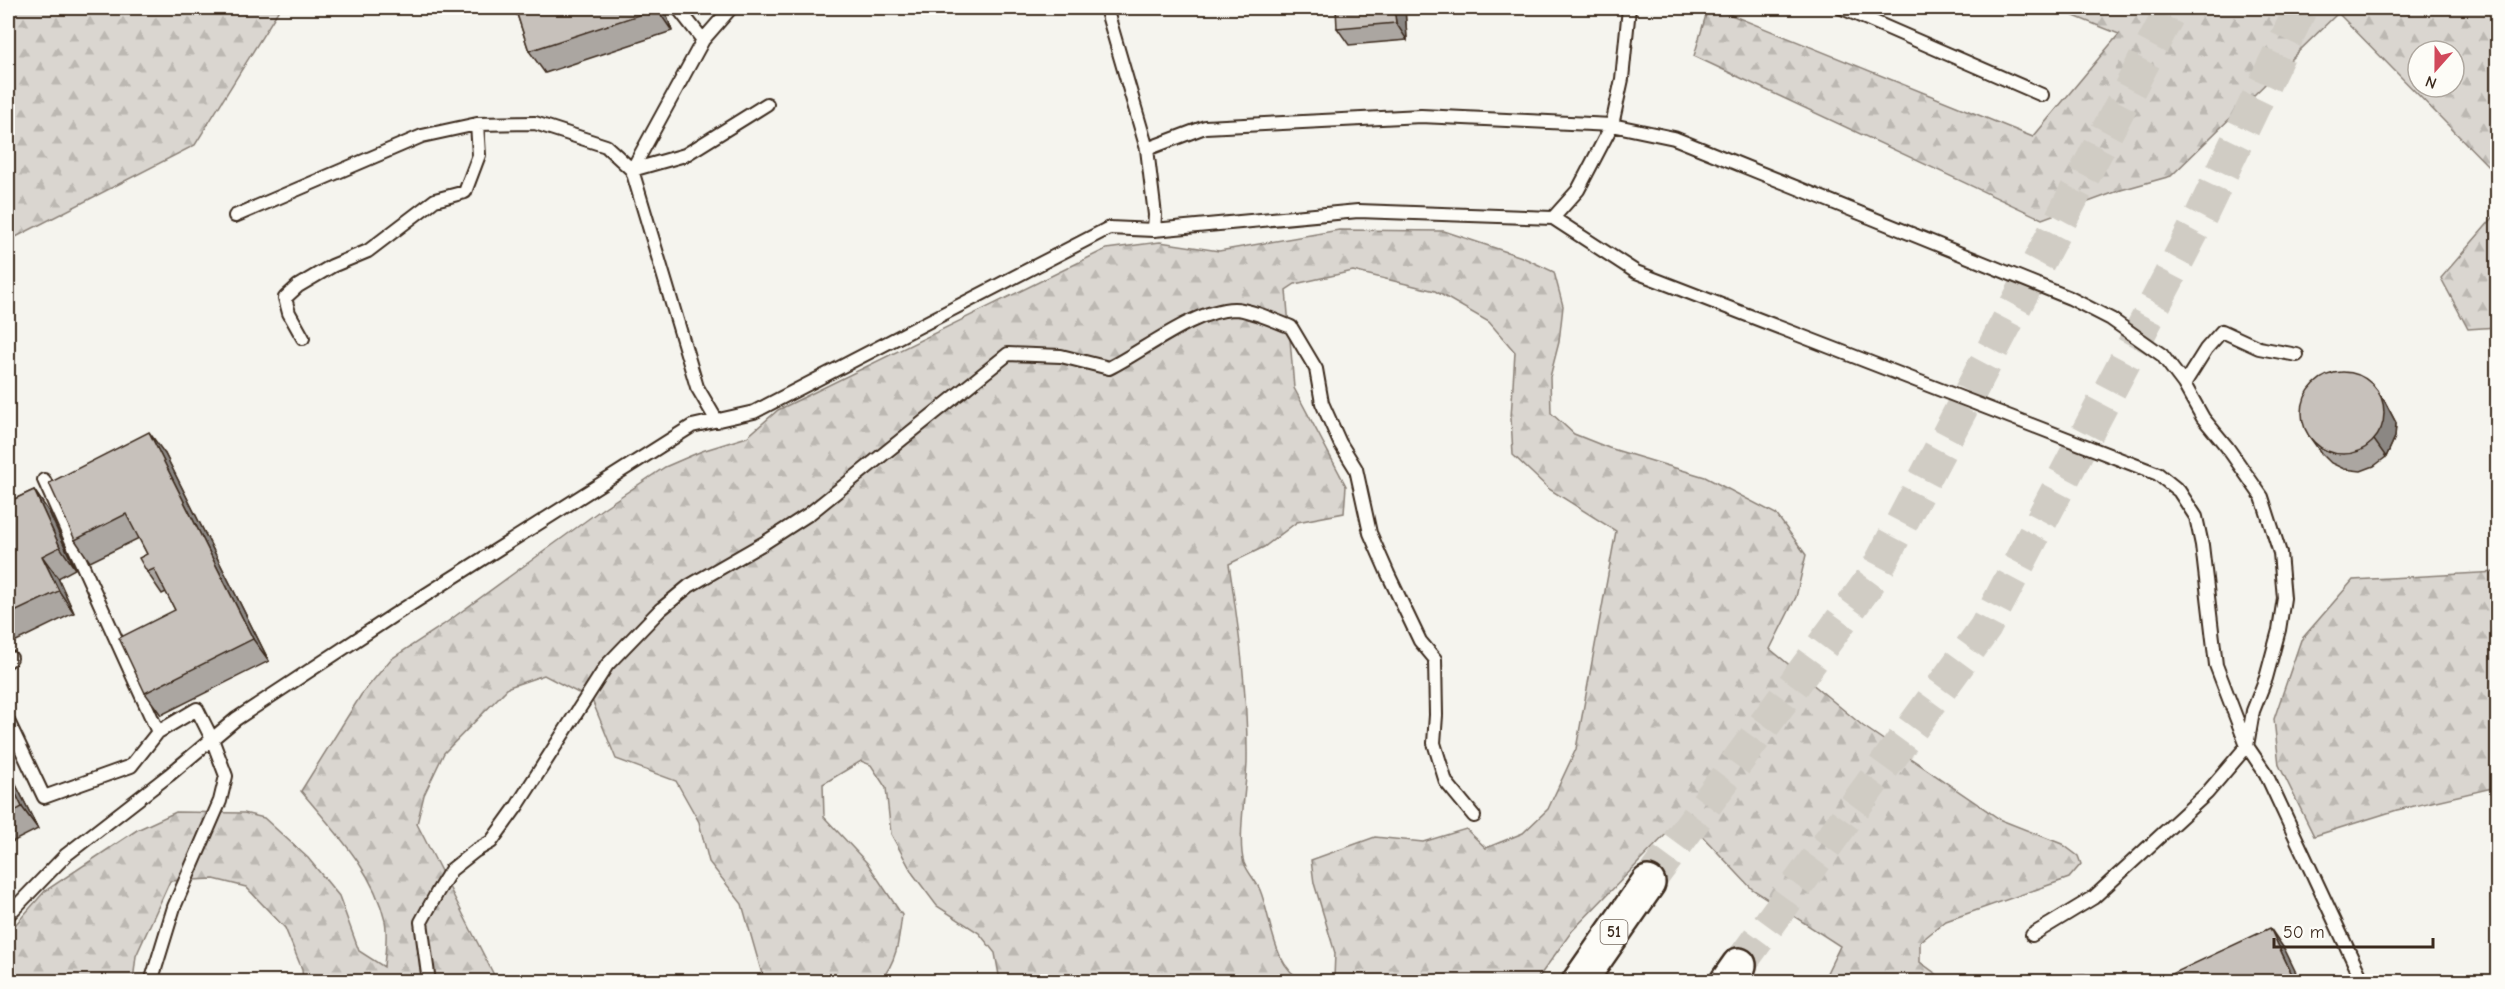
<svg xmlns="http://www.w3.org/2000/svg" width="2505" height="989" font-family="'Comic Neue',sans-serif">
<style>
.forest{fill:url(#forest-firs);stroke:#8a8077;stroke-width:1.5;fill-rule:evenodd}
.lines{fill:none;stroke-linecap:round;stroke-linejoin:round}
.highway-tunnel{stroke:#d0ccc4;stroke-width:33;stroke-dasharray:33 16;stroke-linecap:butt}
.lane-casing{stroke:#3b2a1e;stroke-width:16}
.highway-casing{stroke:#3b2a1e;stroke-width:38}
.lane{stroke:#fdfcf7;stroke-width:12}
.highway{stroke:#fdfcf7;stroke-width:33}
.wall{fill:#aba6a1;stroke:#3b2a1e;stroke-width:1.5}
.shaded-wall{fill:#8b8783;stroke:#3b2a1e;stroke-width:1.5}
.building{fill:#c7c1bb;stroke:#3b2a1e;stroke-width:1.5}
.labels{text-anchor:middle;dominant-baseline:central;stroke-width:4.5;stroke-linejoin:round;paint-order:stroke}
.shield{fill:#fdfcf7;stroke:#75695f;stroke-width:1.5}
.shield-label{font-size:15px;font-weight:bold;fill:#3b2a1e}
</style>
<defs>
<pattern id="forest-firs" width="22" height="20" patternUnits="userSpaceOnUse" patternTransform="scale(1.5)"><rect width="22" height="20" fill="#dad6d0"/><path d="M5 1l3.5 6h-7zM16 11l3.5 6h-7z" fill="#bcb8b2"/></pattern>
</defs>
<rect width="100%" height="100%" fill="#f5f4ee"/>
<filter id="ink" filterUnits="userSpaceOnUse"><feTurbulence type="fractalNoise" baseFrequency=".0167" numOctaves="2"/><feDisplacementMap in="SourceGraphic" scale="12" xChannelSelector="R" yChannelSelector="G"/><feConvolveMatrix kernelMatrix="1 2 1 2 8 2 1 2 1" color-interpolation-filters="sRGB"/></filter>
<g filter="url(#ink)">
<!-- forest -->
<path class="forest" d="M8,8H280L195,145L8,241Z
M1708,8H1714L2033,137L2119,34L2054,8H2497V175L2338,13L2171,176L2121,190L2042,219L1694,56ZM2418,51H2454V87H2418Z
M2497,213V327L2468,329L2441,278Z
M1339,230L1444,231L1522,257L1554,272L1563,306L1559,342L1550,377L1551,413L1574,434L1609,448L1705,477L1776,514L1806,555L1796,597L1770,649L1863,726L2001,820L2062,844L2078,856L2081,864L2069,878L1946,921L1920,942V962L1946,981H1823L1840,946L1752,889L1687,820L1670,830L1572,931L1536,981H1329L1334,978L1335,953L1314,883L1311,860L1375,837L1423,842L1466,829L1486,848L1523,833L1548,809L1576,749L1616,531L1549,489L1513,455L1511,418L1515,352L1489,322L1435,291L1353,271L1295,284L1286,290L1294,388L1346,486L1344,513L1297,522L1264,547L1229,564C1239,630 1248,696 1247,763C1246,788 1237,842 1244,863C1248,873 1256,881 1260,890C1272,919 1272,967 1304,981H1000L995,953L979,933L937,906L913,874L891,834L886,788L871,765L861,761L823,784L824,817L868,864L902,915C899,940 897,962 880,981H764L742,904L709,862L699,822L676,781L616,759L592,700L544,675L509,687L444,753L424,795L417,824L497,981H303L302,969L285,928L246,887L214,879L170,881L136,956L133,981L8,982V933L45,891L137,830L176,812L244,813L264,818L308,858L339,896L359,951L384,967C385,952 388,935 385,921C373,869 333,830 301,791L361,695L391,659L443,625L602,509L665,467L702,451L747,437L778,410L1106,249L1160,242L1219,251Z
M2497,572V787L2397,810L2314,836L2279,765L2274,719L2301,640L2353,580Z
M2084,974L2091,981H2044Z"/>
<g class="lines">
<!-- highway-tunnel -->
<path class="highway-tunnel" d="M1648,883L1873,577L2172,8
M1739,965L1985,628L2202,214L2301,8"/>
<!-- lane casing -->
<g class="lane-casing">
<path id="lane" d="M678,8L703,40
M1106,8L1147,149
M1842,8L2042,95
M235,216L422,136L477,124L535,123L606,146L632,170L685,155L767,104
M1553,218L1636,272L2158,474L2179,491L2196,517L2202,545L2216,665L2247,746L2207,793L2093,898L2032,935
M1154,230L1155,215L1147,149L1205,127L1421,116L1612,125L1622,79L1629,8
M303,338L289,313L285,298L298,286L332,266L368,251L435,200L465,192L479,155L477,124
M2184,384L2206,349L2222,331L2259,348L2297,355
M717,421L697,387L632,170L703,40L731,8
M44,480L158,732L197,709L212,739L226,776L220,801L174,907L151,982
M8,661L11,658
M8,721L44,797L131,766L158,732
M8,915L66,855L169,775L236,719L394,615L692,426L754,412L1109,228L1154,230L1358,211L1553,218L1578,190L1612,125L1674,138L2070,298L2111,319L2162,355L2184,384L2203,418L2227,447L2262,497L2280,553L2284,598L2279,630L2266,678L2253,711L2247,746L2266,774L2363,982
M429,982L421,922L438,891L451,870L475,851L491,842L517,806L607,665L660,610L689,586L764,543L809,514L1008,354L1061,356L1109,368C1145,350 1194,310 1234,309C1249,309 1276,321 1291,327L1316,369L1322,403L1340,443L1356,469L1370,533L1388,574L1420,641L1435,659L1436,715L1434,743L1446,782L1474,816"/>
</g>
<!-- highway casing -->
<g class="highway-casing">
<path id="highway" d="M1579,982L1648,883
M1727,982L1739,965"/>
</g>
<!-- lane -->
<use href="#lane" class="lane"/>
<!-- highway -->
<use href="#highway" class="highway"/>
</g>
<!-- wall -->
<path class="wall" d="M515,8H664L672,31L545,73L529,51Z
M1405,8L1407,40L1349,45L1337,28Z
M2385,402L2396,423L2395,437L2386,457L2374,466L2361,471L2344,469L2331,463L2321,453L2309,436Z
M165,454L269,661L161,715L145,693L175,610L166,592L162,594L147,572V554L139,538L90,562L75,540Z
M34,490L49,512L75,569L58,578L74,613L8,645V502Z
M8,769L38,829L8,844Z"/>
<!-- shaded-wall -->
<path class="shaded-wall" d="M656,8H664L672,31L657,9Z
M1394,8H1405L1407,40L1396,23Z
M2373,385L2385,402L2396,423L2395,437L2386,457L2374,440Z
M149,432L165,454L269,661L253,639Z
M34,490L49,512L75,569L60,547Z
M42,556L58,578L74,613L59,591Z
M8,769L38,829L22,807L8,778Z
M2270,928L2285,950L2300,981H2295Z"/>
<!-- building -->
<path class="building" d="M515,8H656L657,9L529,51Z
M1336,8H1394L1396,23L1337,28Z
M2302 413a41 41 0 1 1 82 0a41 41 0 1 1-82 0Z
M149,432L253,639L145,693L119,638L175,610L154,569L147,572L139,558L147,554L126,514L75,540L49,483Z
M34,490L60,547L42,556L59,591L8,615V502Z
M8,778L22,807L8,815Z
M2270,928L2295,981H2176L2172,974Z"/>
</g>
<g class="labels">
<!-- shield labels -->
<rect class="shield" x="1600.5" y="920" width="27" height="24" rx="4.5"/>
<g class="shield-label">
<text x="1614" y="932">51</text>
</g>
</g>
<!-- margin -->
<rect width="2505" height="989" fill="none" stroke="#fdfcf7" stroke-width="30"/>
<rect x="15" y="15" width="2475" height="959" fill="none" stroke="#3b2a1e" stroke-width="2" filter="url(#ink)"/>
<!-- north arrow -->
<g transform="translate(2436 69) rotate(201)"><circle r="28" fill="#fdfcf7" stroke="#afa8a0" stroke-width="1.5"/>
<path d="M0-4.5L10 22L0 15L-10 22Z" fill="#d1495b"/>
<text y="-9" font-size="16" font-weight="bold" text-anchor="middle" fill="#3b2a1e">N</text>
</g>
<!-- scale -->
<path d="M2274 938v9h159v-9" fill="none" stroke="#3b2a1e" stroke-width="3"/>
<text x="2283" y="938" font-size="18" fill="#3b2a1e" stroke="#fdfcf7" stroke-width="4.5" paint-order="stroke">50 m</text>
</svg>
